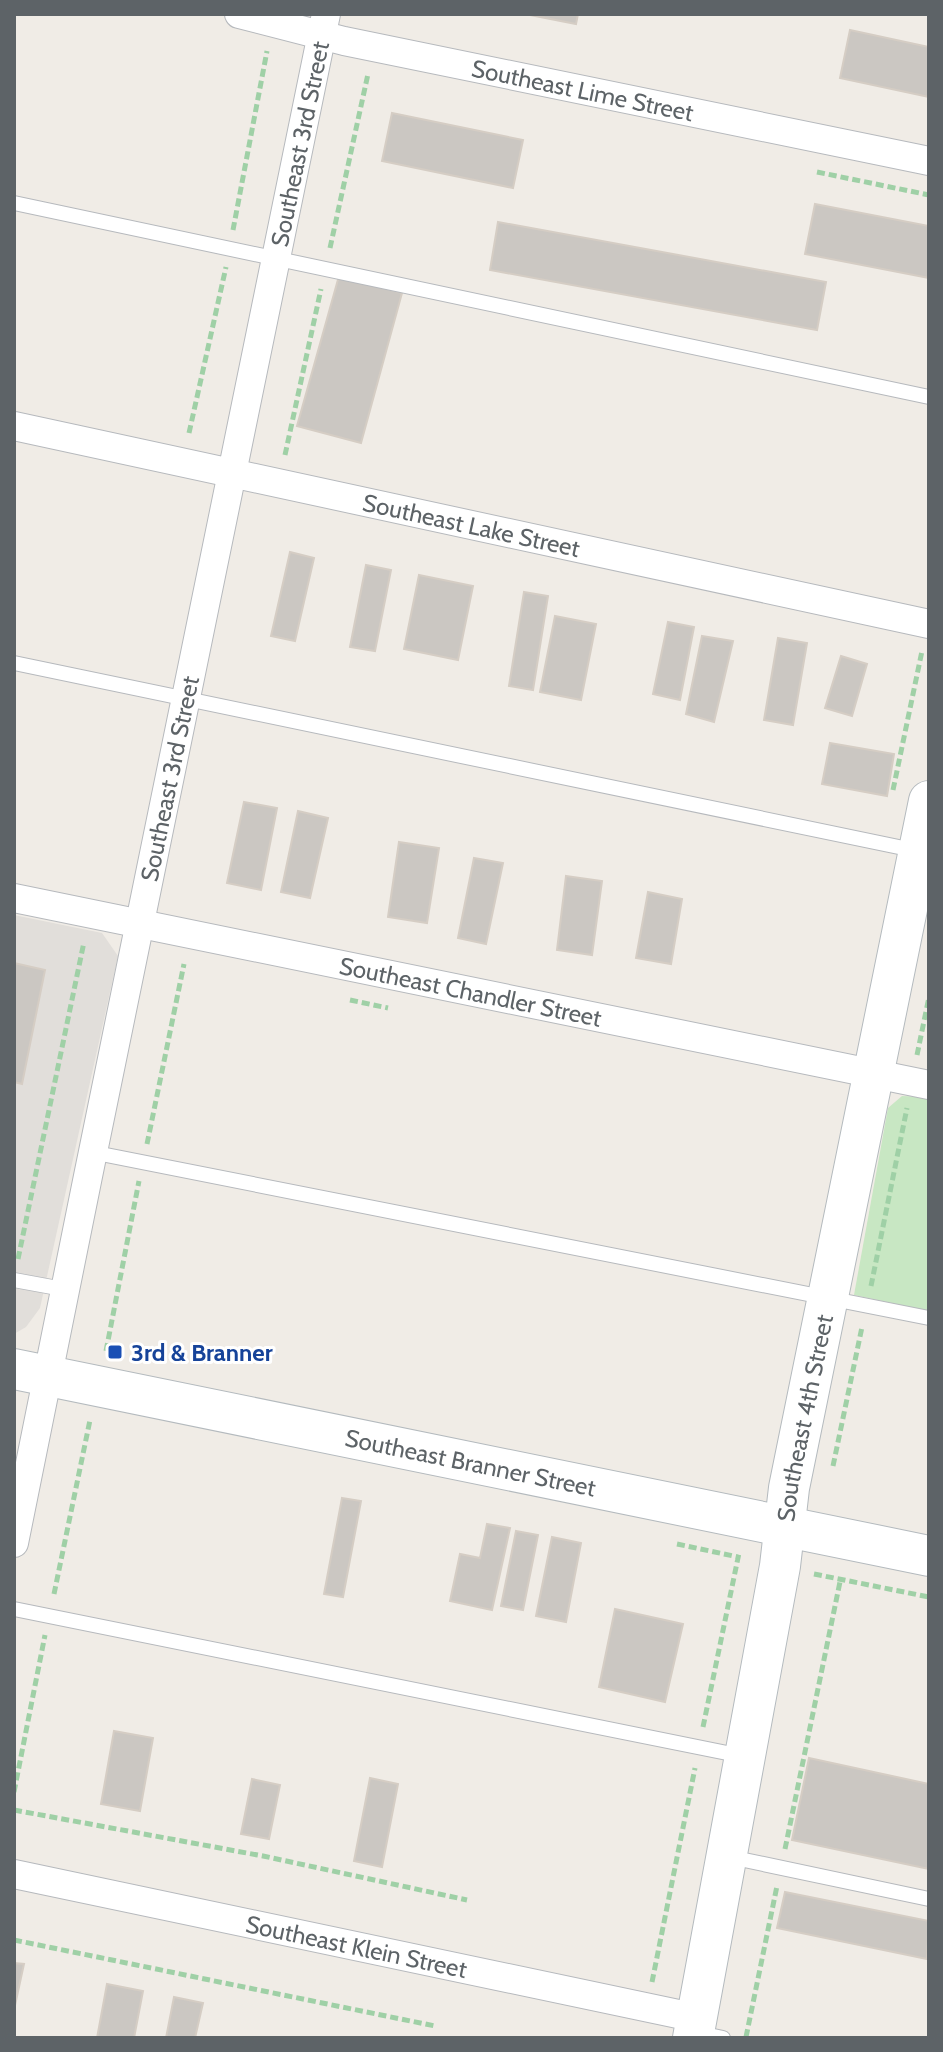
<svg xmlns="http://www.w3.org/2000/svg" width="943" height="2052" font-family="Cabin,sans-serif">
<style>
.industrial{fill:#e1deda}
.green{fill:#c8e7c3}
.building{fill:#cbc7c2;stroke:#d5cdc4;stroke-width:2}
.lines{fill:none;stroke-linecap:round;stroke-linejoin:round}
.lane-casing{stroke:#b6b9bd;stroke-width:16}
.street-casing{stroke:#b6b9bd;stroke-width:30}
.secondary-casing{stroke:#b4babe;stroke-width:42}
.path{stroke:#9fd0a6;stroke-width:5;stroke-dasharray:8 4;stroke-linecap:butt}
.lane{stroke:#fff;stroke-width:14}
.street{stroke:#fff;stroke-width:28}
.secondary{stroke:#fff;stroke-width:40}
.transit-dot{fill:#1a4fb4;stroke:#fff;stroke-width:3}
.labels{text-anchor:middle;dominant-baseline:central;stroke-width:6;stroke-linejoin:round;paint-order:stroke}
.street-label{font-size:24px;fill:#5d6367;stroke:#fff}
.transit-label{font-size:24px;font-weight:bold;fill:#164399;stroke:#fff;text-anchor:start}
</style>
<rect width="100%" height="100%" fill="#f0ece6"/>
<!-- industrial -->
<path class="industrial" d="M14,915L102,933L118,956L40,1308L26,1327L14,1334Z"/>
<!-- green -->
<path class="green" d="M902,1096L929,1097V1311L854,1295L888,1108Z"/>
<!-- building -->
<path class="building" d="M525,14H578L576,24Z
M850,30L929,47V97L840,78Z
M392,113L523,140L513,188L382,161Z
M815,204L929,226V278L805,254Z
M498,222L826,282L817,330L490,270Z
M339,276L402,293L361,443L297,426Z
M290,552L314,558L295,641L271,636Z
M366,565L391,570L375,651L350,647Z
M419,575L473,586L458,660L404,649Z
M524,592L548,596L533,690L509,686Z
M555,616L596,624L581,700L540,692Z
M668,622L694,627L680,700L653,694Z
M702,636L733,641L714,722L686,714Z
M778,638L807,643L793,725L764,720Z
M841,656L867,664L852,716L825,708Z
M830,743L894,754L887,796L822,784Z
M244,802L277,808L261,890L227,883Z
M298,811L328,818L310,898L281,892Z
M399,842L439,848L427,923L388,917Z
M474,858L503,863L486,944L458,938Z
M566,876L602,881L592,955L557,950Z
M648,892L682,899L671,964L636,958Z
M14,963L45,970L22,1084L14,1082Z
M342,1498L361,1501L343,1597L324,1594Z
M487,1524L510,1528L492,1610L450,1601L460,1554L480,1558Z
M516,1531L538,1535L523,1610L501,1606Z
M552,1537L581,1543L566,1622L536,1616Z
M615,1609L683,1624L665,1702L599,1687Z
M114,1731L153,1738L140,1811L101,1804Z
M809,1758L929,1784V1869L792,1840Z
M370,1778L398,1784L382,1867L354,1861Z
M252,1779L280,1785L269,1839L241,1834Z
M785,1892L929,1921L927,1959L777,1928Z
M14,1963L24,1964L14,2010Z
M107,1984L143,1991L134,2038H97Z
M174,1997L203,2003L195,2038H166Z"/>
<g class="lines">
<!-- lane casing -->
<g class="lane-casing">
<path id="lane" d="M14,203L929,397
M14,663L918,851
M91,1152L929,1318
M14,1280L63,1289
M14,1609L742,1756
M730,1857L929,1899
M695,2032L723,2038"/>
</g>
<!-- street casing -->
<g class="street-casing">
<g id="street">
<path id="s1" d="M239,14L344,41L929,161"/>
<path id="s2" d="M14,426L929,624"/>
<path id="s3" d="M14,898L929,1085"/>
<path id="s4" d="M14,1543C116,1033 222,524 326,14"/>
<path id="s5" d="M14,1874L697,2018"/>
</g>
</g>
<!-- secondary casing -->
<g class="secondary-casing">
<g id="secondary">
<path id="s6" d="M14,1369L929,1556"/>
<path id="s7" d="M693,2038L780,1566L789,1488L929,801"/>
</g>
</g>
<!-- path -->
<path class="path" d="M817,172L929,195
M233,230L267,51
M330,248L368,74
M189,433L226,267
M285,455L321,289
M893,790L922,651
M350,1000L388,1008
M917,1055L929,997
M147,1144L184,964
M18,1259L84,942
M871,1286L907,1108
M106,1351L139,1181
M833,1466L862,1327
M677,1544L738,1557
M814,1574L929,1597
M54,1594L90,1420
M703,1727L739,1553
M14,1792L45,1635
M14,1810L263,1856L467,1900
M785,1849L841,1577
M14,1940L435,2026
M652,1982L695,1768
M746,2037L777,1886"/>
<!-- lane -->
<use href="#lane" class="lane"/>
<!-- street -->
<use href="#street" class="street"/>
<!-- secondary -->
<use href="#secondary" class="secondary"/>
</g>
<!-- markers -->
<rect class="transit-dot" x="107" y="1344" width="16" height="16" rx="4"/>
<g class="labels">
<!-- street labels -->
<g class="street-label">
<text stroke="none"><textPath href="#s1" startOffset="352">Southeast Lime Street</textPath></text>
<text stroke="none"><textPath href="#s4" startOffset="1428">Southeast 3rd Street</textPath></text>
<text stroke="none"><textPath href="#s2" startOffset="468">Southeast Lake Street</textPath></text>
<text stroke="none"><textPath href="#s4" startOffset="780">Southeast 3rd Street</textPath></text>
<text stroke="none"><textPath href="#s3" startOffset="466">Southeast Chandler Street</textPath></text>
<text stroke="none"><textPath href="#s7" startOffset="630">Southeast 4th Street</textPath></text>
<text stroke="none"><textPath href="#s6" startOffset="466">Southeast Branner Street</textPath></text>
<text stroke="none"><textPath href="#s5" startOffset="350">Southeast Klein Street</textPath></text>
</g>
<!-- transit labels -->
<g class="transit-label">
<text x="131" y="1352">3rd &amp; Branner</text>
</g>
</g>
<!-- border -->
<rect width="943" height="2052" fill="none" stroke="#5d6367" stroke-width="32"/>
</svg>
